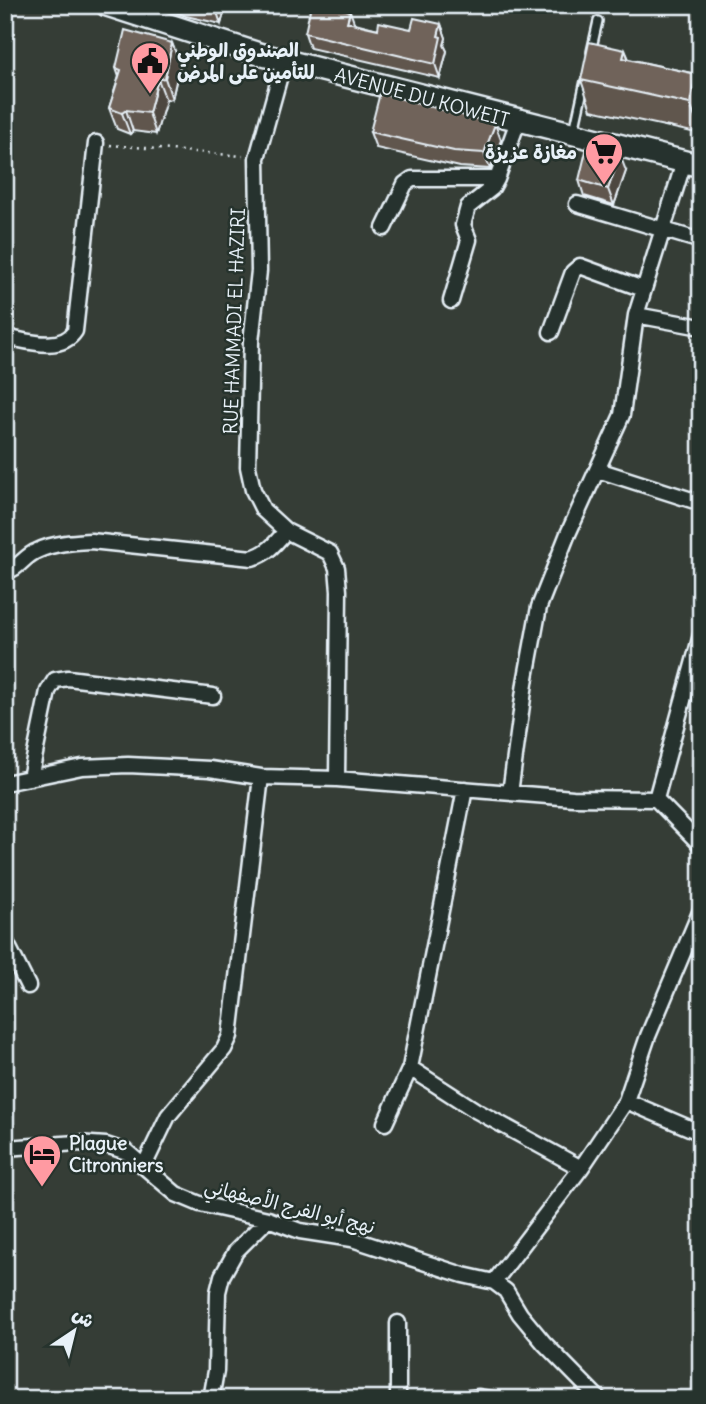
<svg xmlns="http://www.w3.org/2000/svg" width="706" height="1404" font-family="Delius,'Playpen Sans Arabic',sans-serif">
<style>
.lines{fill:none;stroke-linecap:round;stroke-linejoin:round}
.service-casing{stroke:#e8f1f8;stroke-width:12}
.minor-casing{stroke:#e8f1f8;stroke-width:19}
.primary-casing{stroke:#e8f1f8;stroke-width:26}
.path{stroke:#e8f1f8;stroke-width:2.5;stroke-dasharray:2 5;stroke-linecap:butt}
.service{stroke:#26332d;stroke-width:7}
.minor{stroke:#26332d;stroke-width:14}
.primary{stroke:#26332d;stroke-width:21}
.wall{fill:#60564d;stroke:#e8f1f8;stroke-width:2}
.shaded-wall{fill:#4e463f;stroke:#e8f1f8;stroke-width:2}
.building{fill:#70645a;stroke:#e8f1f8;stroke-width:2}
.labels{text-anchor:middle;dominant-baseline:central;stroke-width:5;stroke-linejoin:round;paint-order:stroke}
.poi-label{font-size:19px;font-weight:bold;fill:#e8f1f8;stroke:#26332d;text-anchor:start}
.street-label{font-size:19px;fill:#e8f1f8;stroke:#26332d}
</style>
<rect width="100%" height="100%" fill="#353d36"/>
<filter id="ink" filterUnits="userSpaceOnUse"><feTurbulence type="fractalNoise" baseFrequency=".0143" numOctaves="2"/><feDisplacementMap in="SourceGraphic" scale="14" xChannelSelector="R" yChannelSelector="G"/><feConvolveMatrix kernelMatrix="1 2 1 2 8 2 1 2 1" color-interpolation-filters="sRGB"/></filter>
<g filter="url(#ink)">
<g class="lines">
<!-- service casing -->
<g class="service-casing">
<path id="service" d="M591,52L598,21
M574,131L585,81"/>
</g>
<!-- minor casing -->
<g class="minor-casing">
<path id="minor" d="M284,61L257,158L259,271L251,342L248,467L253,490L263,510L286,531L330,553L337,568L339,591L337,779
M577,204L701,241
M384,228L405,184L412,179H497
M451,301L469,240L463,225L468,207L492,188L497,179L518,121
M636,315L701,327
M551,332L573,272L580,266L643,289
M5,337C27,341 61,353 75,331L96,143
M598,470L701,503
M5,572C19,569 24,556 37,551C54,543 73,542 91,541L252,558C268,553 275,544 286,531
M30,778L48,691L55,680L68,678L213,696
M5,783L82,767L128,765L210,769L261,777L337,779L573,798L656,799L701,845
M510,793L525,683L539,607L567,536L622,415L636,315L684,162
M656,799L701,635
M5,940L28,986
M410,1068L475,1110L581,1168
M626,1101L701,1133
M385,1123L410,1068L465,789
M5,1148L77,1143L106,1145L127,1152L176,1194L200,1204L268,1219L300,1231L352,1239L463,1275L494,1282L506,1291L520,1314L544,1343L599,1399
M144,1166L168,1116L224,1049L230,1036L261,777
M494,1282L581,1168L626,1101L648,1036L701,910
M398,1323V1399
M211,1399L216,1371L218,1292L222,1276L236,1251L268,1219
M464,1399L479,1397L491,1399"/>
</g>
<!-- primary casing -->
<g class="primary-casing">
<path id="primary" d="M107,5L259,54L701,166"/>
</g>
<!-- path -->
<path class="path" d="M110,145L243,156"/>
<!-- service -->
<use href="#service" class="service"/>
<!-- minor -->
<use href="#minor" class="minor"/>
<!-- primary -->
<use href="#primary" class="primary"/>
</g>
<!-- wall -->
<path class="wall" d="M157,5H226L221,24L186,16Z
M355,23L378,29H411L441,24L446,38L444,45L447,51L440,78L310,48L305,33Z
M172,43L180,64L172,99L166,100L156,134L133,131L130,134L117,129L109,108L119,77L116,68Z
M625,50L629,59L696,74L701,86V134L591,110L581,80Z
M370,132L501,140L490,169L460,167L376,148Z
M626,171L614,205L584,196L579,180Z"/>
<!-- shaded-wall -->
<path class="shaded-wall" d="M217,5H226L221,24L216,9Z
M350,11L355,25L347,22Z
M441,24L446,38L444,45L447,51L440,78L435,64L438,36Z
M172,43L180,64L172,99L165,78Z
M625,50L636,79L623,58Z
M696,74L701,86V134L690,104Z
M158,79L166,100L156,134L149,113Z
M126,110L133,131L130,134L122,113Z
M495,124L501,140L490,169L484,153Z
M620,155L626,171L614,205L608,189Z"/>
<!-- building -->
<path class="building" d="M199,5H217L216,9Z
M311,5H326L350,11L347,22L378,29L379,22L411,29L414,18L441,24L438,36L441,37L435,64L305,33Z
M125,30L172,43L165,78L158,79L149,113L126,110L122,113L109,108L121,70L116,68Z
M589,42L625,50L623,58L696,74L690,104L581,80Z
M380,93L495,124L484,153L454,151L370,132Z
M587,147L620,155L608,189L579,180Z"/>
</g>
<!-- icons -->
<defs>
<g id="civic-pin" transform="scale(2.0125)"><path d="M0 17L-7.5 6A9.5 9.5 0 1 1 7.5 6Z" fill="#ff9aa2" stroke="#26332d"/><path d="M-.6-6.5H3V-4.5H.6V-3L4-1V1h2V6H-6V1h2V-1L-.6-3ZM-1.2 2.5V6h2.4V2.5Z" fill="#111"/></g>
<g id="supermarket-pin" transform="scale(2.0125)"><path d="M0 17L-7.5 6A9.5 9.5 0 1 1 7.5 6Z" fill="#ff9aa2" stroke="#26332d"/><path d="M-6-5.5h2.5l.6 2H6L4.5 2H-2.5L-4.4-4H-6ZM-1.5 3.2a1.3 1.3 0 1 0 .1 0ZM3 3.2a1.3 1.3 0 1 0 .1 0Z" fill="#111"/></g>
<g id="hotel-pin" transform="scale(2.0125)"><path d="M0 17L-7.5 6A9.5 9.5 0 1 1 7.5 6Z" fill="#ff9aa2" stroke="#26332d"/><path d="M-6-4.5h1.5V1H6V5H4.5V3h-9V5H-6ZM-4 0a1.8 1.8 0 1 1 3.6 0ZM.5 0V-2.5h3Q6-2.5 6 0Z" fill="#111"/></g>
</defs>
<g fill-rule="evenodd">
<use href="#civic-pin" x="150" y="61"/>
<use href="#supermarket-pin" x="604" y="152"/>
<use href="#hotel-pin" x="42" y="1154"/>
</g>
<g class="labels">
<!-- poi labels -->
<g class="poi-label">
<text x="177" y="50">الصندوق الوطني<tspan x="177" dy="22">للتأمين على المرض</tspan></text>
<text x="577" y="152" text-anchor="end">مغازة عزيزة</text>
<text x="69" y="1143">Plague<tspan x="69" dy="22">Citronniers</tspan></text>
</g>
<!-- street labels -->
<g class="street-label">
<text transform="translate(422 97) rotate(15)">AVENUE DU KOWEIT</text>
<text transform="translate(234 321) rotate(-88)">RUE HAMMADI EL HAZIRI</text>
<text transform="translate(290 1206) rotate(14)">نهج أبو الفرج الأصفهاني</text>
</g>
</g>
<!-- margin -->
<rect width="706" height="1404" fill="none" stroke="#26332d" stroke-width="28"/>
<rect x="14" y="14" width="678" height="1376" fill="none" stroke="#e8f1f8" stroke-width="2.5" filter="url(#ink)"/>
<!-- north arrow -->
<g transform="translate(74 1331) rotate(35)" stroke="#26332d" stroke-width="5" paint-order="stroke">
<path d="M0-5L12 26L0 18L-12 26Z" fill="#e8f1f8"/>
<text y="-10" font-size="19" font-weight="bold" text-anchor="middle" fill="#e8f1f8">ش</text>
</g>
</svg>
